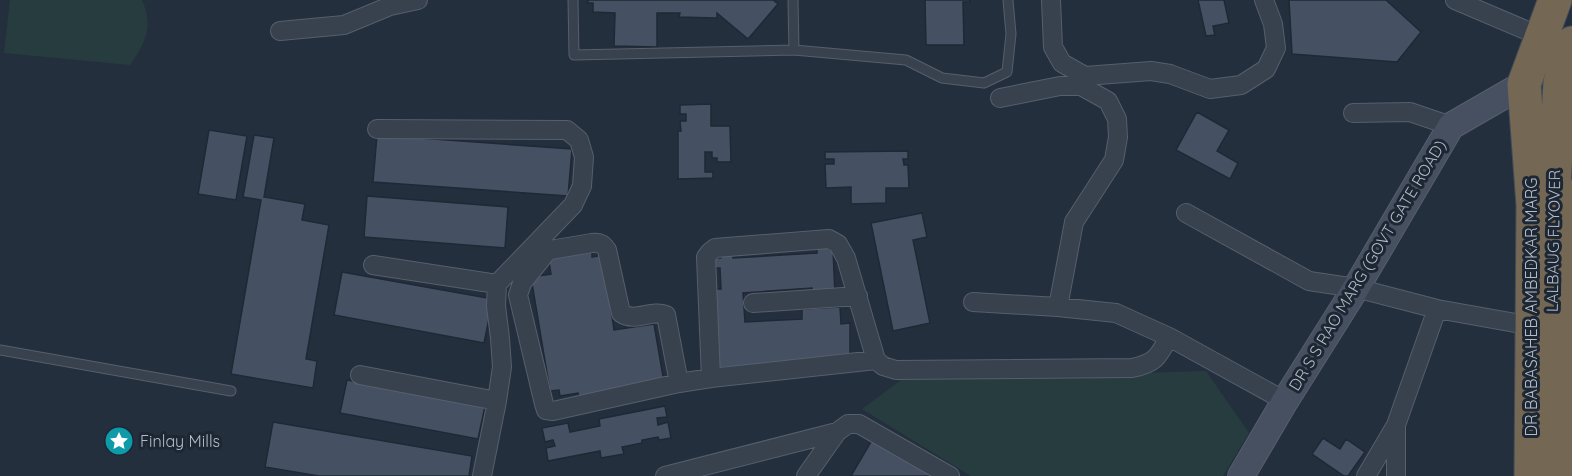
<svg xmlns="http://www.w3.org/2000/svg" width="1572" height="476" font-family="Quicksand,sans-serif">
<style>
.green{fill:#263c3f}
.building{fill:#455162;stroke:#1f2835;stroke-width:1.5}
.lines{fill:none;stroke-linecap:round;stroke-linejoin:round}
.lane-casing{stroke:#565f6c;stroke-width:11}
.street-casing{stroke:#565f6c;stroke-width:20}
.secondary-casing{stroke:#565f6c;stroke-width:28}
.highway-casing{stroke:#434c59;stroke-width:35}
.lane{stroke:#38414e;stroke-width:9}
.street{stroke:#38414e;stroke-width:18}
.secondary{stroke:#465061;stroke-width:26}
.highway{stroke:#746855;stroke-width:33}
.labels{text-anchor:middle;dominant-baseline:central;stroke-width:6;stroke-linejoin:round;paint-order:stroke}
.street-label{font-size:16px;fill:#b4bcc9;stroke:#1d2633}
.poi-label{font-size:16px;fill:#b4bcc9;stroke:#1d2633;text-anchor:start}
</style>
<rect width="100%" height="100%" fill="#242f3e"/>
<!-- green -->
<path class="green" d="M10,0H142C154,26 145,44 130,65L4,53Z
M1206,371L1249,433L1223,476H971L862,409L901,380Z"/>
<!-- building -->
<path class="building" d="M588,0H773L778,4L748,39L717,13V18L679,17L680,13H657V47L614,46L615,13L593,12V3H588Z
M925,0H970V2H963L964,45H926Z
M1198,0H1224L1229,23L1213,26L1215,35L1206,36Z
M1289,0H1386L1421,32L1397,62L1292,54Z
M711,104V126H730L731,162H717V158H712V152H705V172H713V178L678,179V131H681L680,121H686V114H680V105Z
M1197,112L1229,130L1217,151L1238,163L1230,179L1176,150Z
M209,130L247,136L236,200L198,194Z
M254,135L274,138L264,197L305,204L302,220L329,225L306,359L317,361L313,388L231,374L261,200L243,197Z
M377,135L572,149L568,196L373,182Z
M908,151V159H903L904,165H908L909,188H886V203L851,204V187L826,188L825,164H834V159H825V152Z
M367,196L508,207L505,248L364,237Z
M922,213L927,237L913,240L930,323L893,331L871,223Z
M828,242L829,250H833L835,295L813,296L812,288L743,293L745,322L802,319V309L840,307L841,324L850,323V360L716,368L713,289H721L720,268H714V258H721V251L732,250L733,258L817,253V243Z
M592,250V257L603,255L614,330L654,324L664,382L579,398L578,393L560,396L559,390L550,391L531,277L551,274L548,256Z
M342,272L493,299L484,343L334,315Z
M347,380L485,406L478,439L340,413Z
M665,406L667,417L657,418L658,425L668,422L671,438L659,440L658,437L642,440V443L622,447L624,454L601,458L600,451L548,461L546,448L555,446L553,440L545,442L542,428L568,423L570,432L600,426L599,419Z
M273,422L472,456L469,476H319L265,467Z
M1323,438L1340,449L1346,439L1365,452L1348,476H1344L1312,454Z
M872,440L934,476H851Z"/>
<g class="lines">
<!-- lane casing -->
<g class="lane-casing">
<path id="lane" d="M573,0L574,55L794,50
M793,0L794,50L906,60L942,78L984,83L1007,72L1011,34L1008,0
M0,350L231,391"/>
</g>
<!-- street casing -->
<g class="street-casing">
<path id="street" d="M1051,0L1053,47L1062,63L1085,76L1151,71L1170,74L1210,89L1241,85L1266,69L1276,48L1273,24L1264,0
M1455,0L1542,37
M280,31L344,25L390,6L418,0
M1000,98L1060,86H1081L1108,101L1117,119L1118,137L1114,160L1074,222L1058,307
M1353,113L1410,112L1451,126
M377,129L567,130L579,140L584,157L582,186L573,205L497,284L496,306L500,338L502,367L497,401L482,476
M1186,213L1309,281L1356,288L1437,309L1532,326
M373,265L497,284
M973,302L1058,307L1116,313L1169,337
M753,303L858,296
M360,375L497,401
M711,378L706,257L710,252L715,248L829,239L838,244L846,258L876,360L883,366L896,370L1132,368C1156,363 1158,357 1169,337L1285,401
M679,383L666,315C651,309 635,323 621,313L607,250C603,244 600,242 592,243L550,250L546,253L522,283L518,295L544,404L546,410L553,411L679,383L711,378L876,360
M1396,427V476
M665,476L837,432
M806,476L837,432L848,424H859L950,476
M1366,476L1396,425L1437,309"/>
</g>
<!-- secondary casing -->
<g class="secondary-casing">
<path id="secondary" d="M1241,476L1285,401L1356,288L1451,126L1524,84"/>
</g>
<!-- highway casing -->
<g class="highway-casing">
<path id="highway" d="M1552,219L1560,83L1572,43
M1531,476L1533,205L1524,84L1555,0
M1562,476L1566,195"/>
</g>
<!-- lane -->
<use href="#lane" class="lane"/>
<!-- street -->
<use href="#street" class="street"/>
<!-- secondary -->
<use href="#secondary" class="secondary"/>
<!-- highway -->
<use href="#highway" class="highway"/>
</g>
<!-- icons -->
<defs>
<g id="sight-disc" transform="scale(1.5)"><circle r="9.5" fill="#0f9aa8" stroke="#1d2633"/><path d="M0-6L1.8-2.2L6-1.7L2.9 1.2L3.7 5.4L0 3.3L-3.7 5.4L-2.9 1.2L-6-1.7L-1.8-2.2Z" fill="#fff"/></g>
</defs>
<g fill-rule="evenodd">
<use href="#sight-disc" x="119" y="441"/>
</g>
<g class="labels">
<!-- street labels -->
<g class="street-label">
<text transform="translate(1553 241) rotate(-89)">LALBAUG FLYOVER</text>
<text transform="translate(1367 265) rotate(-59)">DR S S RAO MARG (GOVT GATE ROAD)</text>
<text transform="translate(1531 307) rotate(-90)">DR BABASAHEB AMBEDKAR MARG</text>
</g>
<!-- poi labels -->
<g class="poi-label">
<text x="140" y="441">Finlay Mills</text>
</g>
</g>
</svg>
